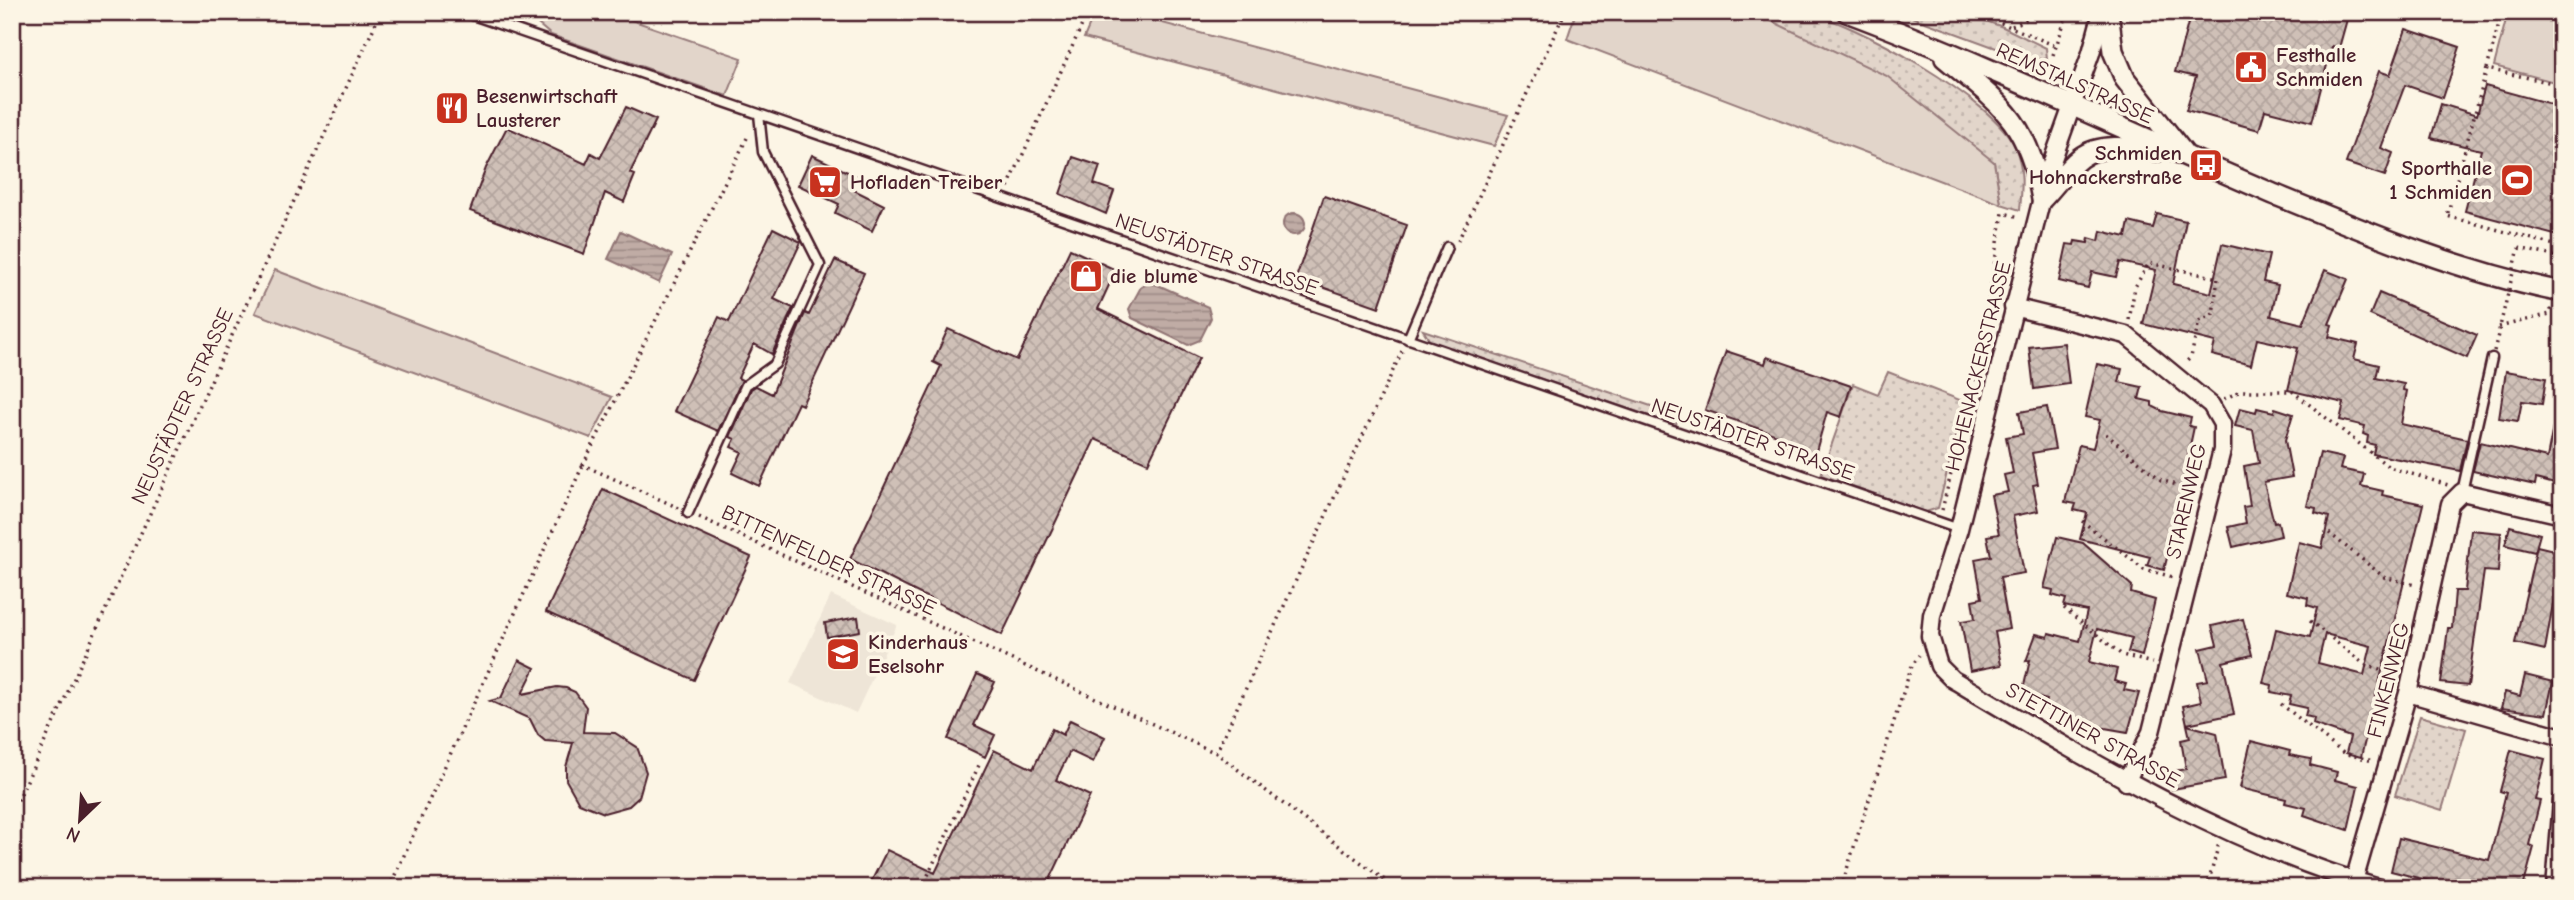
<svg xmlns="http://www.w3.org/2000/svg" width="2574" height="900" font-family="'Comic Neue',sans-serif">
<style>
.built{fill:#eee5d7}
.grass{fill:url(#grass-dots);stroke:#967a7a;stroke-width:2}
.garden{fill:#e2d5ca;stroke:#967a7a;stroke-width:2}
.water{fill:url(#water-rules);stroke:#917474;stroke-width:2}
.building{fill:url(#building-cross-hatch);stroke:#4a1f2b;stroke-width:2;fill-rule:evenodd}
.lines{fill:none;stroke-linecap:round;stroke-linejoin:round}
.service-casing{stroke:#4a1f2b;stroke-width:13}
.minor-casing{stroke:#4a1f2b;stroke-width:21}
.tertiary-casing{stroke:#4a1f2b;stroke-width:24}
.path{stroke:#4a1f2b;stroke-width:3.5;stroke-dasharray:2 5;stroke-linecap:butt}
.service{stroke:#fcf5e5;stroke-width:8}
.minor{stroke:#fcf5e5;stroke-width:16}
.tertiary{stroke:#fcf5e5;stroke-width:19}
.path-bridge{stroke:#4a1f2b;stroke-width:3.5;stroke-dasharray:2 5;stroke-linecap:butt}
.labels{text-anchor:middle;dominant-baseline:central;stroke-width:7;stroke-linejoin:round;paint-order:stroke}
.poi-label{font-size:21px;font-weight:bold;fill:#4a1f2b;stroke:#fcf5e5;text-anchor:start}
.street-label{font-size:21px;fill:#4a1f2b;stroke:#fcf5e5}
</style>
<defs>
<pattern id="grass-dots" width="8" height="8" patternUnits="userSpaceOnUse" patternTransform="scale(1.75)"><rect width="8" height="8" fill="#e2d5ca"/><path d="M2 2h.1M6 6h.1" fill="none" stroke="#c3b6ae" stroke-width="1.8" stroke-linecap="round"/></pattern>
<pattern id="water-rules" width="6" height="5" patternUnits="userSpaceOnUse" patternTransform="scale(1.75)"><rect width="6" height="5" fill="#c0aca5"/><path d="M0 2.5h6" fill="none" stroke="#9e8b87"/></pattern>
<pattern id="building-cross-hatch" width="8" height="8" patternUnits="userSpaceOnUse" patternTransform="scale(1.75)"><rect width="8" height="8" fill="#cfc0b7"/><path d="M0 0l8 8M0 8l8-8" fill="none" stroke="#b3a59e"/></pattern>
</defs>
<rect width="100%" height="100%" fill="#fcf5e5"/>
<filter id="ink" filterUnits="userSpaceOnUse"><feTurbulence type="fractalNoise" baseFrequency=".0143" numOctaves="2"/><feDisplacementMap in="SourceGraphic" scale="14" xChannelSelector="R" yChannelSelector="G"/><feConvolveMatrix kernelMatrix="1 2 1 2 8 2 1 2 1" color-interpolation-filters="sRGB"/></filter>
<g filter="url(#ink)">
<!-- built -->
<path class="built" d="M831,595L897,625L856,713L790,683Z"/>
<!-- grass -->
<path class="grass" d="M1745,12C1764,12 1785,10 1803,12C1853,20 1996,101 2015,147C2024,167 2022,189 2020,210L2001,204L1994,162L1765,18Z
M1898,12H1960L2003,27L2046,48L2047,59H2026Z
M1423,330L1678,415L1676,425L1430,341Z
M1888,372L1965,402L1938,508L1926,512L1821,475L1853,384L1878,394Z
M2420,716L2466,729L2442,810L2395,795Z"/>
<!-- garden -->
<path class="garden" d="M532,12H608L742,58L727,96L551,35L538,24Z
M1095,12H1121L1508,115L1494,146L1084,38Z
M1576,12H1745L1765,18L1887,76L1994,162L2001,204L1567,39Z
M2508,12H2562V84L2494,66Z
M275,270L612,397L591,438L255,313Z"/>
<!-- water -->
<path class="water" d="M1283 224a11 11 0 1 1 22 0a11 11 0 1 1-22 0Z
M621,231L672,255L659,283L608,259Z
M1151,282L1208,307L1211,318L1200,340L1188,345L1132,318L1129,309L1141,287Z"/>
<!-- building -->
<path class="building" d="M2191,12H2349L2339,48L2332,46L2312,122L2265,110L2259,130L2186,110L2196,77L2175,72Z
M2406,29L2460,47L2443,98L2405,85L2381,148L2393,153L2385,176L2346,163L2379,71L2390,75Z
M2485,86L2562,107V237L2465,211L2481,150L2431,138L2441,104L2477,115Z
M626,107L656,120L630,173L635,175L624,202L605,193L584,254L470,211L486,168L507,127L586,164L591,153L600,158Z
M812,155L856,176L850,188L884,205L872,231L835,213L839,204L798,185Z
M1073,157L1100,166L1094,184L1114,191L1106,214L1060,194Z
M1324,196L1407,225L1379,307L1296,278Z
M2157,214L2186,221L2173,284L2211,293L2222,244L2269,255L2263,282L2278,285L2271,316L2303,324L2325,270L2348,279L2329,324L2332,325L2329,337L2358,344L2354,359L2379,365L2376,378L2404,384L2403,390L2407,391L2401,424L2467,439L2460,471L2373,454L2375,445L2367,443L2368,436L2363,434L2365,426L2340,420L2344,403L2288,390L2298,348L2257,339L2251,365L2212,355L2215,342L2143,324L2156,270L2120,262L2116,277L2092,272L2088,288L2059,281L2067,244L2074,245L2075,241L2088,243L2089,238L2099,241L2101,231L2126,237L2129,222L2153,228Z
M773,228L801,242L774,299L793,308L772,354L754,344L738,378L742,380L718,431L674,411L719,317L729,322Z
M1070,249L1116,270L1098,309L1199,358L1148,463L1095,439L1002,635L850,559L941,366L933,362L948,329L1017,360Z
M835,260L864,273L802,405L798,403L759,486L732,473L742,452L731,447L735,439L730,437L751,389L756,386L772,394L805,313L809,315Z
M2379,293L2477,335L2467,358L2370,315Z
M2064,343L2069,384L2034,389L2029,347Z
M1726,351L1765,364L1767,357L1851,386L1841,417L1827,412L1815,455L1780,443L1783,437L1705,410Z
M2097,364L2122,369L2119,382L2142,387L2139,399L2152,402V406L2162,411L2191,418L2189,426L2194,427L2188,455L2192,456L2164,570L2147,565L2150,557L2080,539L2087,513L2074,510L2076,504L2065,502L2079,445L2093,448L2100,420L2085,417Z
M2506,371L2546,378L2542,404L2522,401L2518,421L2499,418Z
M2047,407L2055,449L2032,453L2038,484L2033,485L2038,511L2013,516L2024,573L2000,577L2009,629L1995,632L2001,665L1970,671L1961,621L1975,619L1972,600L1982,598L1975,559L1991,556L1987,536L1999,534L1991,495L2008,492L2004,475L2013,473L2006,437L2023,434L2019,412Z
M2240,408L2256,412L2257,408L2274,412L2275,408L2293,414L2285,440L2292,477L2264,482L2274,523L2278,522L2281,536L2233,547L2228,527L2246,523L2243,507L2250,506L2244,466L2259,463L2253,430L2235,426Z
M2555,417L2562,418V486L2536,479L2535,485L2473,471L2480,442L2547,458Z
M2320,453L2343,458L2340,469L2364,474L2361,486L2383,491L2382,495L2423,504L2361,757L2346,753L2350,737L2313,724L2314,718L2305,716L2307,708L2289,704L2291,696L2271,692L2272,685L2263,683L2276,629L2310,637L2317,608L2307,605L2308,598L2287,593L2299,542L2322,548L2329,517L2315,513L2316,508L2307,506ZM2325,634L2371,646L2364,675L2318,663Z
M603,489L751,557L694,680L546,612Z
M2510,526L2540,534L2535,552L2505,545Z
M2471,530L2501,533L2498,572L2484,571L2468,686L2441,683L2448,628H2452L2455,591H2465Z
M2057,537L2083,543L2132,586L2131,593L2155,600L2142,656L2128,652L2132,638L2097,629L2089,662L2117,669L2114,681L2126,684L2124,690L2139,693L2128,732L2064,721L2066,713L2045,708L2047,700L2022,694L2030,660L2026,661L2036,634L2048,637L2049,633L2080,641L2087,611L2064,606L2066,599L2052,595L2053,590L2044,588Z
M2537,546L2562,552L2545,650L2515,643Z
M858,617L860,631L827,637L825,623Z
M2243,619L2252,655L2223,662L2234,714L2187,724L2183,706L2201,702L2197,682L2208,680L2200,649L2217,645L2212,626Z
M519,660L535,668L522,694L557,687L566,688L575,692L586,707L583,732L615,733L637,747L646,772L639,797L629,806L604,813L579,803L566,780V767L573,743L545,741L538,735L530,719L490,701L501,698Z
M977,674L995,682L974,725L995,735L985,757L948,739Z
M2525,675L2553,682L2546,714L2501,708L2505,692L2520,696Z
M1070,720L1105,737L1093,762L1070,751L1056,780L1090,796L1046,888H868L887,850L935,873L994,750L1033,769L1052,729L1063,735Z
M2187,725L2217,733L2225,780L2172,789L2169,772L2186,769L2181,740L2190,738Z
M2251,741L2290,751L2289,755L2311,759L2310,765L2337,772L2335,780L2358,786L2348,830L2304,815L2306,808L2285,803L2286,799L2240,788Z
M2511,750L2545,759L2535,800L2540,801L2529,845L2534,847L2523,888H2457L2391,871L2399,838L2489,860L2506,793L2500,791Z"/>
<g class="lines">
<!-- service casing -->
<g class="service-casing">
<path id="service" d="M464,12L1959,529
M1408,339L1447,247
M2462,492L2492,358
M688,513L746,385L775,364L820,265L763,152L759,114"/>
</g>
<!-- minor casing -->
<g class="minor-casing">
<path id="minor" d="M2102,12L2091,53L2049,170L1959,529L1932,615L1930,636L1939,666L1952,679C2088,760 2226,844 2379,888
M2013,307L2126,335L2211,405L2222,424V450L2151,732L2126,782
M2408,693L2562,737
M2354,881L2408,693L2450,504L2462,492L2562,515
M2555,888L2562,800"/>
</g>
<!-- tertiary casing -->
<g class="tertiary-casing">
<path id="tertiary" d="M1847,12C1991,66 2130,133 2271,193C2366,232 2461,272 2562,292
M2108,12L2113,51L2125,79L2185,155
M1945,58C2003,106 2028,122 2042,199
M2042,199C2055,186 2066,169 2080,158C2100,142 2134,148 2157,151"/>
</g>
<!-- path -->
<path class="path" d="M1975,12L2056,46
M2012,26L2042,12
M2053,55L2068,12
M2487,69L2502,12
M2562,85L2487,69L2447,216L2562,247
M1008,187L1088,12
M1458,241L1565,12
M2519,248L2562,258
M2129,320L2135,287L2149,263L2218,278L2213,314L2199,321L2191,357L2185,363
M2499,327L2550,314L2552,306
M2224,399L2241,391H2292L2389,467L2448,485
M2106,434L2161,480L2195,491
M679,508L583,465L747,138
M1942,510L1977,368L2003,213L2020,217
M699,517L1216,753L1395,888
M2082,521L2144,569L2173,577
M2329,533L2384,577L2415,585
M2064,608L2122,655L2152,663
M2310,621L2364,664L2396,674
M2281,704L2343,753L2373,761
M1216,753L1403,349
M12,813L381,12
M389,888L583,465
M922,888L980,763
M1841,888L1911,668L1919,655
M2207,888L2219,843"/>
<!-- service -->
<use href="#service" class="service"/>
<!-- minor -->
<use href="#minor" class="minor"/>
<!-- tertiary -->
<use href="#tertiary" class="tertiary"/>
<!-- path-bridge -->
<path class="path-bridge" d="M2494,351L2519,248"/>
</g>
</g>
<!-- icons -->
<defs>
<g id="civic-square" transform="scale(1.75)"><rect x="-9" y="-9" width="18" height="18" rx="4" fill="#c8321e" stroke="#fcf5e5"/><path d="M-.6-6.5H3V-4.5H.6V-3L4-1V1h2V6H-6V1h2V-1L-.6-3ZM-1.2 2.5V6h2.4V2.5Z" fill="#fff"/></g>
<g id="restaurant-square" transform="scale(1.75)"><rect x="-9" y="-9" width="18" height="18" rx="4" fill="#c8321e" stroke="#fcf5e5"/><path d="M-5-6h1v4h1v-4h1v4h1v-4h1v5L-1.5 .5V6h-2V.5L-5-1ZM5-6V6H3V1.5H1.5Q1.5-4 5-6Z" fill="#fff"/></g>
<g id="bus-square" transform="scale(1.75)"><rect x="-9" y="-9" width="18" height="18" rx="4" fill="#c8321e" stroke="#fcf5e5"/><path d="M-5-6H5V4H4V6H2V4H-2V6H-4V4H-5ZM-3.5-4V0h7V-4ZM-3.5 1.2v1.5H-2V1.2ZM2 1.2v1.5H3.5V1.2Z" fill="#fff"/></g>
<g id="stadium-square" transform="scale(1.75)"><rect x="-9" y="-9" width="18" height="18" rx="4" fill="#c8321e" stroke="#fcf5e5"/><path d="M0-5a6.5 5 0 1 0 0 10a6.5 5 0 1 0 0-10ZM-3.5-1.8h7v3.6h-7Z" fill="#fff"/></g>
<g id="supermarket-square" transform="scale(1.75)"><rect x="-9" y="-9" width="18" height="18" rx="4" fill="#c8321e" stroke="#fcf5e5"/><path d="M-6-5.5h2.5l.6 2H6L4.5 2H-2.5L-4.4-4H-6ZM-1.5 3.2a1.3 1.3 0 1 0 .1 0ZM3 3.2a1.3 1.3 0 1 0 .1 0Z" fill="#fff"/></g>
<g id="shop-square" transform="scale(1.75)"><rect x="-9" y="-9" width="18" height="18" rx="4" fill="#c8321e" stroke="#fcf5e5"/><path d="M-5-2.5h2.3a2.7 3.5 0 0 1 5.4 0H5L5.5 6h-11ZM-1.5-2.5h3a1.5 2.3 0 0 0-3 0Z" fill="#fff"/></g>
<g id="school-square" transform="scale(1.75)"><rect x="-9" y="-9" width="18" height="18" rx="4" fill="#c8321e" stroke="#fcf5e5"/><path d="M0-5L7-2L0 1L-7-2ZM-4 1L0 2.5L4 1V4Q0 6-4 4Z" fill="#fff"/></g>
</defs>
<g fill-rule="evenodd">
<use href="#civic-square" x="2251" y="67"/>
<use href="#restaurant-square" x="452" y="108"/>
<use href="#bus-square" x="2206" y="165"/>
<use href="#stadium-square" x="2517" y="180"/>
<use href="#supermarket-square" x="825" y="182"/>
<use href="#shop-square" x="1086" y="276"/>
<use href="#school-square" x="843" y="654"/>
</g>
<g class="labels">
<!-- poi labels -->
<g class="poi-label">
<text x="2276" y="55">Festhalle<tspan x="2276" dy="24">Schmiden</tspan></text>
<text x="476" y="96">Besenwirtschaft<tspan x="476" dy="24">Lausterer</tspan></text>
<text x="2182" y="153" text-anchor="end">Schmiden<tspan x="2182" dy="24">Hohnackerstraße</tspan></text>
<text x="2492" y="168" text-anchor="end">Sporthalle<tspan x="2492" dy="24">1 Schmiden</tspan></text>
<text x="850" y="182">Hofladen Treiber</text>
<text x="1110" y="276">die blume</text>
<text x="868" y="642">Kinderhaus<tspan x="868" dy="24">Eselsohr</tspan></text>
</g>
<!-- street labels -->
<g class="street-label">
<text transform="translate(2075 83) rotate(24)">REMSTALSTRASSE</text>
<text transform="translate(1217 254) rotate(19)">NEUSTÄDTER STRASSE</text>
<text transform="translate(1978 366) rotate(-76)">HOHENACKERSTRASSE</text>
<text transform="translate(182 406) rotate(-65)">NEUSTÄDTER STRASSE</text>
<text transform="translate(1753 439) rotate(19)">NEUSTÄDTER STRASSE</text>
<text transform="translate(2186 501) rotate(-77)">STARENWEG</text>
<text transform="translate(829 560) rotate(25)">BITTENFELDER STRASSE</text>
<text transform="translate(2388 680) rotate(-76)">FINKENWEG</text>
<text transform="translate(2093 735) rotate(29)">STETTINER STRASSE</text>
</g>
</g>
<!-- margin -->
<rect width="2574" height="900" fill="none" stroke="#fcf5e5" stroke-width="42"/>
<rect x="21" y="21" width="2532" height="858" fill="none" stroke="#4a1f2b" stroke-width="2.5" filter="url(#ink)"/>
<!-- north arrow -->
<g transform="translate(80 820) rotate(205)" stroke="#fcf5e5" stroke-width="5" paint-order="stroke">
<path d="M0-5L12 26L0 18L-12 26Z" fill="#4a1f2b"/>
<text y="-10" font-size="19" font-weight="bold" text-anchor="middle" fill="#4a1f2b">N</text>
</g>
</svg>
